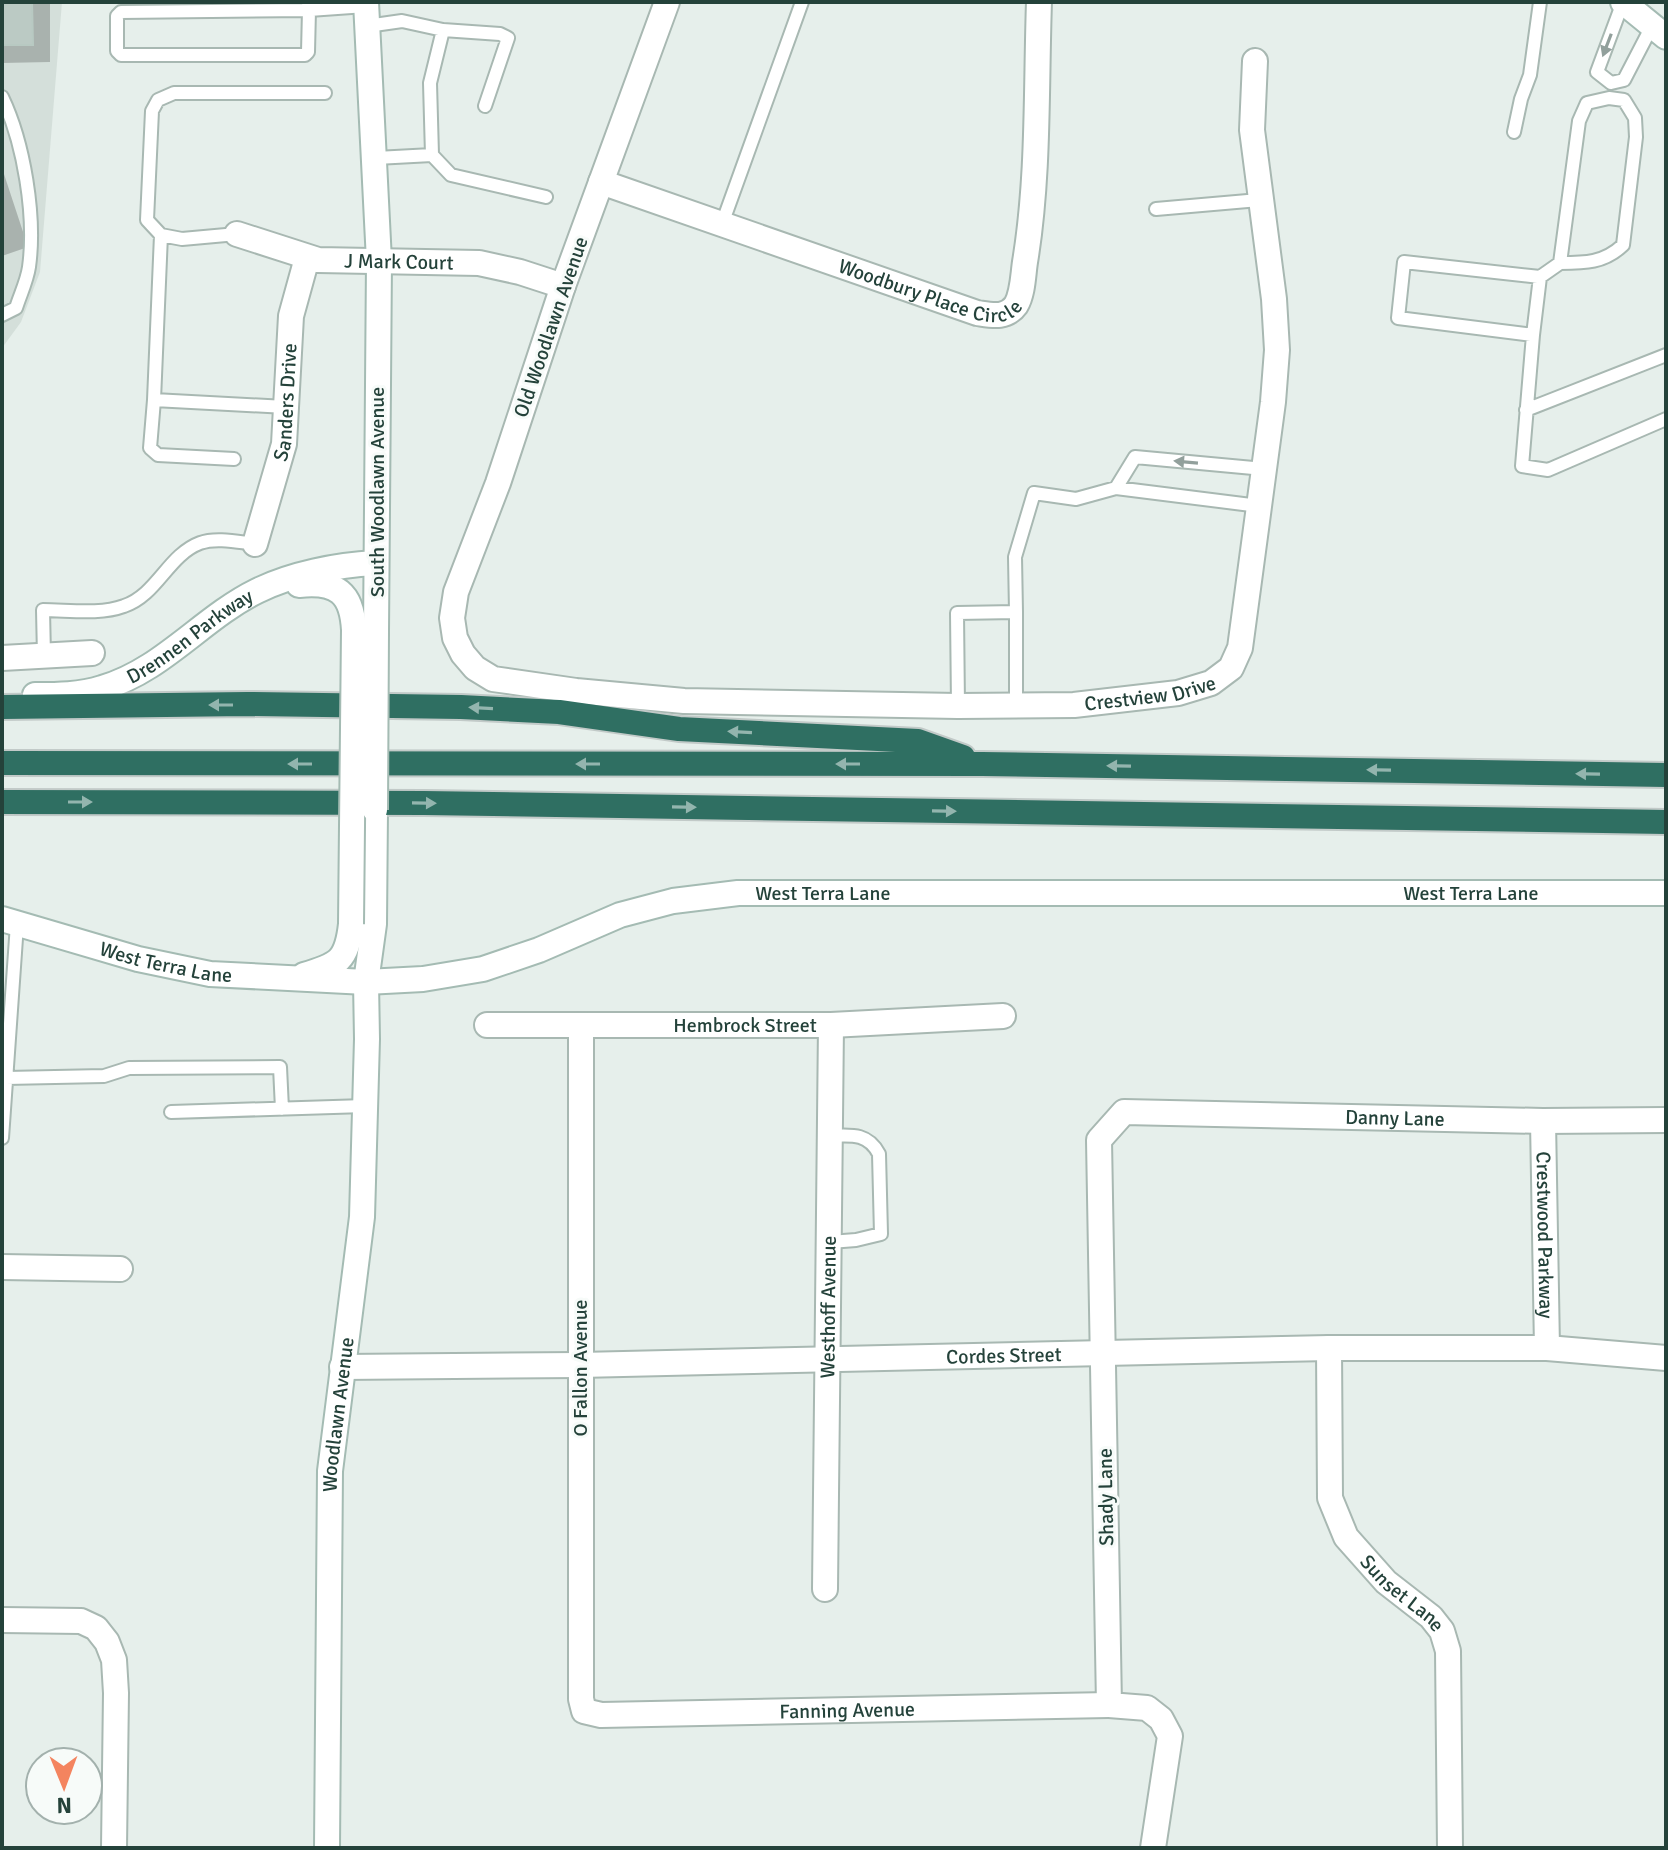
<svg xmlns="http://www.w3.org/2000/svg" width="1668" height="1850" font-family="Signika,sans-serif">
<style>
.built{fill:#d4dfda}
.shadow{fill:#0003}
.building{fill:#bbcac4;stroke:#b8c9c2;stroke-width:2}
.lines{fill:none;stroke-linecap:round;stroke-linejoin:round}
.lane-casing{stroke:#a8b8b2;stroke-width:16}
.street-casing{stroke:#a8b8b2;stroke-width:28}
.secondary-casing{stroke:#a4bbb3;stroke-width:28}
.highway-casing{stroke:#c2cac8;stroke-width:28}
.lane{stroke:#fff;stroke-width:12}
.street{stroke:#fff;stroke-width:24}
.secondary{stroke:#fff;stroke-width:24}
.highway{stroke:#2f6f62;stroke-width:24}
.secondary-bridge-casing{stroke:#a4bbb3;stroke-width:28;stroke-linecap:butt}
.secondary-bridge{stroke:#fff;stroke-width:24}
.oneway{fill:#92a09c}
.oneway2{fill:#93b5ae}
.labels{text-anchor:middle;dominant-baseline:central;stroke-width:6;stroke-linejoin:round;paint-order:stroke}
.street-label{font-size:20px;fill:#24423a;stroke:#f7fbf9}
</style>
<rect width="100%" height="100%" fill="#e6efeb"/>
<!-- built -->
<path class="built" d="M2,2H62L40,272L21,322L2,348Z"/>
<!-- shadow -->
<path class="shadow" d="M2,2H50V62L2,63Z
M2,168L28,247L2,256Z"/>
<!-- building -->
<path class="building" d="M2,2H32L33,45H2Z"/>
<g class="lines">
<!-- lane casing -->
<g class="lane-casing">
<path id="lane" d="M308,2L309,10L366,6
M309,10L308,52L305,55H121L117,51V16L121,12Z
M367,26L402,21L443,30L500,34L508,38L485,106
M443,30L430,83L432,155L451,175L546,197
M1611,83L1597,72L1623,2
M1611,83L1624,80L1652,26
M2,97C24,143 36,216 29,267C27,281 20,295 16,308L2,315
M1609,98L1624,100L1635,118L1636,137L1623,245C1604,263 1585,263 1560,263L1579,121L1587,103Z
M1514,132L1521,99L1530,75L1540,2
M376,158L432,155
M1156,209L1259,200
M722,224L802,2
M237,234L182,239L161,235L147,220L152,111L158,100L174,93H325
M1540,277L1533,335L1398,318L1404,262L1540,277L1560,263
M1533,335L1522,466L1548,470L1666,419
M154,400L161,235
M1526,410L1666,355
M234,459L158,455L150,448L154,400L286,407
M1116,488L1135,457L1264,469
M1016,612L1015,557L1034,493L1076,499L1116,488L1259,506
M44,656L43,610C68,610 100,615 124,606C157,595 168,555 200,543C216,537 238,542 255,544
M958,706L957,613L1016,612V704
M6,1078L104,1076L129,1068L280,1067L282,1109
M171,1112L365,1106
M2,1138L17,924
M830,1242L856,1240L881,1234L879,1154C868,1133 852,1135 830,1136"/>
</g>
<!-- street casing -->
<g class="street-casing">
<g id="street">
<path id="s1" d="M667,2L563,286L498,483L456,592L452,618L455,638L463,654L475,668L493,679L576,691L684,701L958,706L1074,705L1178,693L1211,683L1231,668L1240,648L1273,402L1277,350L1274,299L1252,130L1255,61"/>
<path id="s2" d="M601,182L977,313C991,315 1006,319 1016,305C1023,293 1023,275 1025,262C1039,177 1036,88 1039,2"/>
<path id="s3" d="M237,234L318,260L479,263L520,272L563,286"/>
<path id="s4" d="M255,544L284,444L291,316L307,258"/>
<path d="M2,658L92,653"/>
<path id="s5" d="M487,1025H831L1003,1016"/>
<path id="s6" d="M581,1025V1699L584,1711L601,1715L1109,1705"/>
<path id="s7" d="M1543,1121L1547,1348"/>
<path d="M2,1267L120,1269"/>
<path id="s8" d="M1329,1348L1330,1498L1346,1537L1386,1582L1431,1617L1442,1631L1448,1651L1450,1848"/>
<path id="s9" d="M342,1367L580,1365L1329,1348H1547L1666,1358"/>
<path id="s10" d="M825,1589L831,1025"/>
<path d="M2,1620L81,1621L96,1628L107,1642L114,1660L116,1693L114,1848"/>
<path id="s11" d="M1153,1848L1170,1736L1161,1719L1147,1708L1109,1705L1099,1140L1124,1112L1543,1121L1666,1120"/>
</g>
</g>
<!-- secondary casing -->
<g class="secondary-casing">
<g id="secondary">
<path d="M366,2L379,261L376,632"/>
<path d="M1623,2L1666,37"/>
<path d="M299,585C337,581 352,593 354,630"/>
<path id="s12" d="M35,695C57,695 80,695 102,688C162,671 202,618 257,591C291,574 337,565 375,563"/>
<path id="s13" d="M2,919L138,959L210,974L366,982L423,979L483,969L539,950L620,915L673,901L738,893H1666"/>
<path d="M304,975C338,965 347,961 351,924"/>
<path id="s14" d="M327,1848L330,1471L362,1217L367,1039L366,982L374,924L375,810"/>
</g>
</g>
<!-- highway casing -->
<g class="highway-casing">
<path id="highway" d="M2,707L247,704L461,707L559,712L679,729L918,741L963,757
M2,763L982,764L1666,775
M2,802L424,803L1666,822"/>
</g>
<!-- lane -->
<use href="#lane" class="lane"/>
<!-- street -->
<use href="#street" class="street"/>
<!-- secondary -->
<use href="#secondary" class="secondary"/>
<!-- highway -->
<use href="#highway" class="highway"/>
<!-- secondary-bridge casing -->
<g class="secondary-bridge-casing">
<path id="secondary-bridge" d="M375,810L376,632
M351,924L354,630"/>
</g>
<!-- secondary-bridge -->
<use href="#secondary-bridge" class="secondary-bridge"/>
</g>
<!-- one-way arrows -->
<defs><path id="oneway-solid" d="M-6-.8H1V-3.2L6.5 0L1 3.2V.8H-6Z" transform="scale(2)"/></defs>
<g class="oneway">
<use href="#oneway-solid" transform="translate(1607 45) rotate(111)"/>
<use href="#oneway-solid" transform="translate(1186 462) rotate(-175)"/>
</g>
<g class="oneway2">
<use href="#oneway-solid" transform="translate(221 705) rotate(180)"/>
<use href="#oneway-solid" transform="translate(481 708) rotate(-177)"/>
<use href="#oneway-solid" transform="translate(740 732) rotate(-177)"/>
<use href="#oneway-solid" transform="translate(300 764) rotate(-180)"/>
<use href="#oneway-solid" transform="translate(588 764) rotate(-180)"/>
<use href="#oneway-solid" transform="translate(848 764) rotate(-180)"/>
<use href="#oneway-solid" transform="translate(1119 766) rotate(-179)"/>
<use href="#oneway-solid" transform="translate(1379 770) rotate(-179)"/>
<use href="#oneway-solid" transform="translate(1588 774) rotate(-179)"/>
<use href="#oneway-solid" transform="translate(80 802)"/>
<use href="#oneway-solid" transform="translate(424 803) rotate(1)"/>
<use href="#oneway-solid" transform="translate(684 807) rotate(1)"/>
<use href="#oneway-solid" transform="translate(944 811) rotate(1)"/>
</g>
<g class="labels">
<!-- street labels -->
<g class="street-label">
<text stroke="none"><textPath href="#s3" startOffset="166">J Mark Court</textPath></text>
<text stroke="none"><textPath href="#s2" startOffset="348">Woodbury Place Circle</textPath></text>
<text transform="translate(551 327) rotate(-71)">Old Woodlawn Avenue</text>
<text stroke="none"><textPath href="#s4" startOffset="146">Sanders Drive</textPath></text>
<text transform="translate(377 492) rotate(-90)">South Woodlawn Avenue</text>
<text stroke="none"><textPath href="#s12" startOffset="170">Drennen Parkway</textPath></text>
<text stroke="none"><textPath href="#s1" startOffset="1390">Crestview Drive</textPath></text>
<text stroke="none"><textPath href="#s13" startOffset="842">West Terra Lane</textPath></text>
<text stroke="none"><textPath href="#s13" startOffset="1490">West Terra Lane</textPath></text>
<text stroke="none"><textPath href="#s13" startOffset="170">West Terra Lane</textPath></text>
<text stroke="none"><textPath href="#s5" startOffset="258">Hembrock Street</textPath></text>
<text stroke="none"><textPath href="#s11" startOffset="1062">Danny Lane</textPath></text>
<text stroke="none"><textPath href="#s7" startOffset="114">Crestwood Parkway</textPath></text>
<text stroke="none"><textPath href="#s10" startOffset="282">Westhoff Avenue</textPath></text>
<text stroke="none"><textPath href="#s9" startOffset="662">Cordes Street</textPath></text>
<text transform="translate(580 1368) rotate(-90)">O Fallon Avenue</text>
<text stroke="none"><textPath href="#s14" startOffset="434">Woodlawn Avenue</textPath></text>
<text transform="translate(1106 1497) rotate(-91)">Shady Lane</text>
<text stroke="none"><textPath href="#s8" startOffset="272">Sunset Lane</textPath></text>
<text stroke="none"><textPath href="#s6" startOffset="950">Fanning Avenue</textPath></text>
</g>
</g>
<!-- border -->
<rect width="1668" height="1850" fill="none" stroke="#24423a" stroke-width="8"/>
<!-- north arrow -->
<g transform="translate(64 1786) rotate(179)"><circle r="38" fill="#f7fbf9" stroke="#a3b1ad" stroke-width="2"/>
<path d="M0-6L14 30L0 20L-14 30Z" fill="#f4845f"/>
<text y="-12" font-size="22" font-weight="bold" text-anchor="middle" fill="#24423a">N</text>
</g>
</svg>
